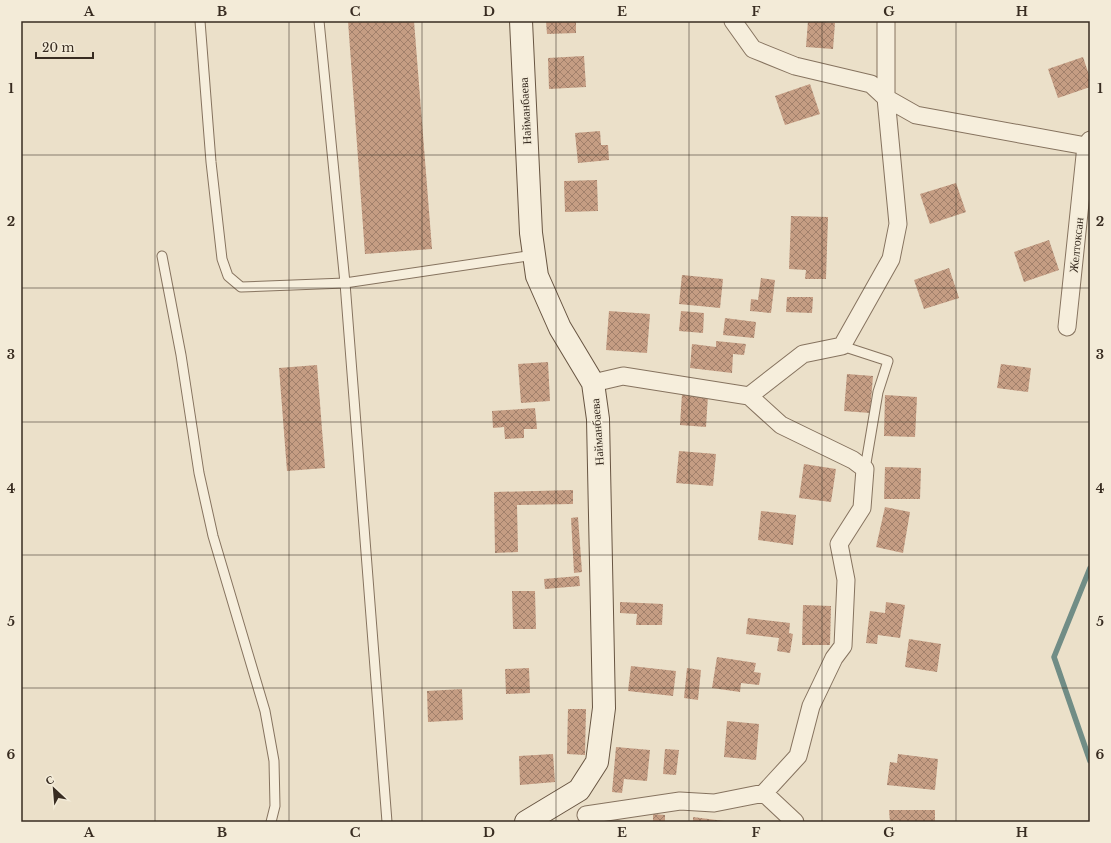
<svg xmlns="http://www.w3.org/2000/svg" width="1111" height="843" font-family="'Libre Baskerville',serif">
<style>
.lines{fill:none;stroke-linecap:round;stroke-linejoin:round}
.stream{stroke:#718d86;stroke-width:5.5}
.building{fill:url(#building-cross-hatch)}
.service-casing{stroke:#86735f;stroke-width:11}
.minor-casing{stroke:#86735f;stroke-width:19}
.secondary-casing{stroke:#685542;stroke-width:24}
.service{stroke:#f6eedc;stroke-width:9}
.minor{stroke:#f6eedc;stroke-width:17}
.secondary{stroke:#f6eedc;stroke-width:22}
.grid{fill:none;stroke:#382c21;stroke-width:1;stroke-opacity:0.55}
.labels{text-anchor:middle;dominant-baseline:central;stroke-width:3;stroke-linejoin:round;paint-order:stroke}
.street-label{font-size:12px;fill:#382c21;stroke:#f3ebd8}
.neatline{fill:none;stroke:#382c21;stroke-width:1.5}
.grid-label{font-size:13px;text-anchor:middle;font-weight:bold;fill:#382c21}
</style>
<defs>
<pattern id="building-cross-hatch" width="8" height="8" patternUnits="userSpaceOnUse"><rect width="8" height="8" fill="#c59d83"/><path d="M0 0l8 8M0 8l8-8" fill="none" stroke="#a1806b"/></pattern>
</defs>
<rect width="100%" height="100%" fill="#ebe0c9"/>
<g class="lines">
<!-- stream -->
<path class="stream" d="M1090,568L1054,657L1090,761"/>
</g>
<!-- building -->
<path class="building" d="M348,21H414L432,249L365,254Z
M546,21H576V33L547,34Z
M808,21L835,23L833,49L806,47Z
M584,56L586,87L549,89L548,58Z
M1083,57L1090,78V87L1058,98L1048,69Z
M810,84L820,114L785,125L775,96Z
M600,131L601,145H608L609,160L578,163L575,133Z
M597,180L598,211L565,212L564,181Z
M956,183L966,212L930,224L920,194Z
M791,216L828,217L826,279H805L806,270L789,269Z
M1049,240L1059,270L1024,282L1014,252Z
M949,268L959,298L924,309L914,280Z
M682,275L723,279L720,308L679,304Z
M761,278L775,280L771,313L750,311L751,299L758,300Z
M787,297H813L812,313L786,312Z
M609,311L650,314L647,353L606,350Z
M681,311L704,313L703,333L679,331Z
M725,318L756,322L754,338L723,335Z
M716,341L746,344L744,355L733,354L732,373L690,368L692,344L716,347Z
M548,362L550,401L521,403L518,364Z
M1001,364L1031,368L1028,392L997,388Z
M317,365L325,468L287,471L279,368Z
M847,374L873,376L870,413L844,411Z
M682,394L708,396L706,427L680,425Z
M885,395L917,397L915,437L884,436Z
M535,408L537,429H524V438L505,439L504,427L493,428L492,411Z
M679,451L716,454L713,486L676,483Z
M804,464L836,469L831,502L799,498Z
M885,467L921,468L920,499H884Z
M573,490V504L517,505L518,552L495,553L494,492Z
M885,507L910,512L903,553L876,547Z
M761,511L796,515L793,545L758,540Z
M578,517L582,572L574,573L571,518Z
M579,576L580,586L545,589L544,579Z
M512,591H535L536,629H513Z
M620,602L663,604L662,625H636L637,614L620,613Z
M886,602L905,605L900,638L878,635L877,644L866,643L870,611L885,613Z
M803,605L831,606L830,645H802Z
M748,618L790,623L789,633L793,634L790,653L777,651L779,638L746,634Z
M909,639L941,644L937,672L905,667Z
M717,657L756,663L754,672L761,673L759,685L741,683L740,692L712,688Z
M631,666L676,671L673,696L628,691Z
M529,668L530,693L506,694L505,669Z
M687,668L701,670L698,700L684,698Z
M462,689L463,720L428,722L427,691Z
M568,709H586L585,755L567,754Z
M727,721L759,724L756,760L724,757Z
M616,747L650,750L647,781L624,779L622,793L612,792Z
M665,749L679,750L676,775L663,774Z
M553,754L555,782L520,785L519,756Z
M898,754L938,759L935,790L887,785L890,762L897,763Z
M889,810H935V822H890Z
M653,814L665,815V822H653Z
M693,817L724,821V822H693Z"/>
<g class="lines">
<!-- service casing -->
<g class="service-casing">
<path id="service" d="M200,21L211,162L222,259L228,276L241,287L345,283L534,255
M319,21L345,283L387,822
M162,256L181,355L199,473L213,536L265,711L274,761L275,806L271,822
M842,346L888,361L878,392L865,469"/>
</g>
<!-- minor casing -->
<g class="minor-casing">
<path id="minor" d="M733,21L753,49L795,66L871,84L886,98L916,115L1086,146
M1067,327L1086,146L1090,140
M593,383L623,376L749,396L803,354L842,346L891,259L898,224L886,98V21
M749,396L781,425L853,460L865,469L862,508L839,544L846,580L843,646L834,658L811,706L798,756L764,793
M586,815L680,801L714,803L764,793L795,822"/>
</g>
<!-- secondary casing -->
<g class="secondary-casing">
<path id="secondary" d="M521,21L531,233L537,276L560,328L593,383L598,419L604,708L597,762L579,790L526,822"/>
</g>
<!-- service -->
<use href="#service" class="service"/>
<!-- minor -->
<use href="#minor" class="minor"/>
<!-- secondary -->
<use href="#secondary" class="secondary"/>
</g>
<!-- grid -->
<path class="grid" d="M155,21V822M289,21V822M422,21V822M556,21V822M689,21V822M822,21V822M956,21V822M21,155H1090M21,288H1090M21,422H1090M21,555H1090M21,688H1090"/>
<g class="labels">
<!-- street labels -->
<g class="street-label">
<text transform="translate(525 111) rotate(-93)">Найманбаева</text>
<text transform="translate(1076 245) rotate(-84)">Желтоксан</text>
<text transform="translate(597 432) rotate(-94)">Найманбаева</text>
</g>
</g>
<!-- border -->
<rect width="1111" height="843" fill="none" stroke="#f3ebd8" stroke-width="44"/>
<!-- north arrow -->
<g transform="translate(54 789) rotate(334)" stroke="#f3ebd8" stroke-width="3" paint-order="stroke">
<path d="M0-3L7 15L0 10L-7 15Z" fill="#382c21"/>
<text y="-6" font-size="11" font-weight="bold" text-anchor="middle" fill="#382c21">С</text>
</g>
<!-- scale -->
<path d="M36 52v6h57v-6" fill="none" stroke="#382c21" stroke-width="2"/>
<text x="42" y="52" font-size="12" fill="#382c21" stroke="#f3ebd8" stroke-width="3" paint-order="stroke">20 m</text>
<rect x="22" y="22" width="1067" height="799" class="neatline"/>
<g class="grid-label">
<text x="89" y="16">A</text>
<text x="222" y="16">B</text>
<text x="355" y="16">C</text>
<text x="489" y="16">D</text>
<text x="622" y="16">E</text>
<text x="756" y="16">F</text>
<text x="889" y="16">G</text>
<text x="1022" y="16">H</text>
<text x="11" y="93">1</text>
<text x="1100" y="93">1</text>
<text x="11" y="226">2</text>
<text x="1100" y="226">2</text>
<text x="11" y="359">3</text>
<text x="1100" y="359">3</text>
<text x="11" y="493">4</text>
<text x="1100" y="493">4</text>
<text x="11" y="626">5</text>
<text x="1100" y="626">5</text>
<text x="11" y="759">6</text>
<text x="1100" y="759">6</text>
<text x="89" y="837">A</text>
<text x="222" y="837">B</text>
<text x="355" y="837">C</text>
<text x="489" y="837">D</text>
<text x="622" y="837">E</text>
<text x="756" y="837">F</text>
<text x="889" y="837">G</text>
<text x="1022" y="837">H</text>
</g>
</svg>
